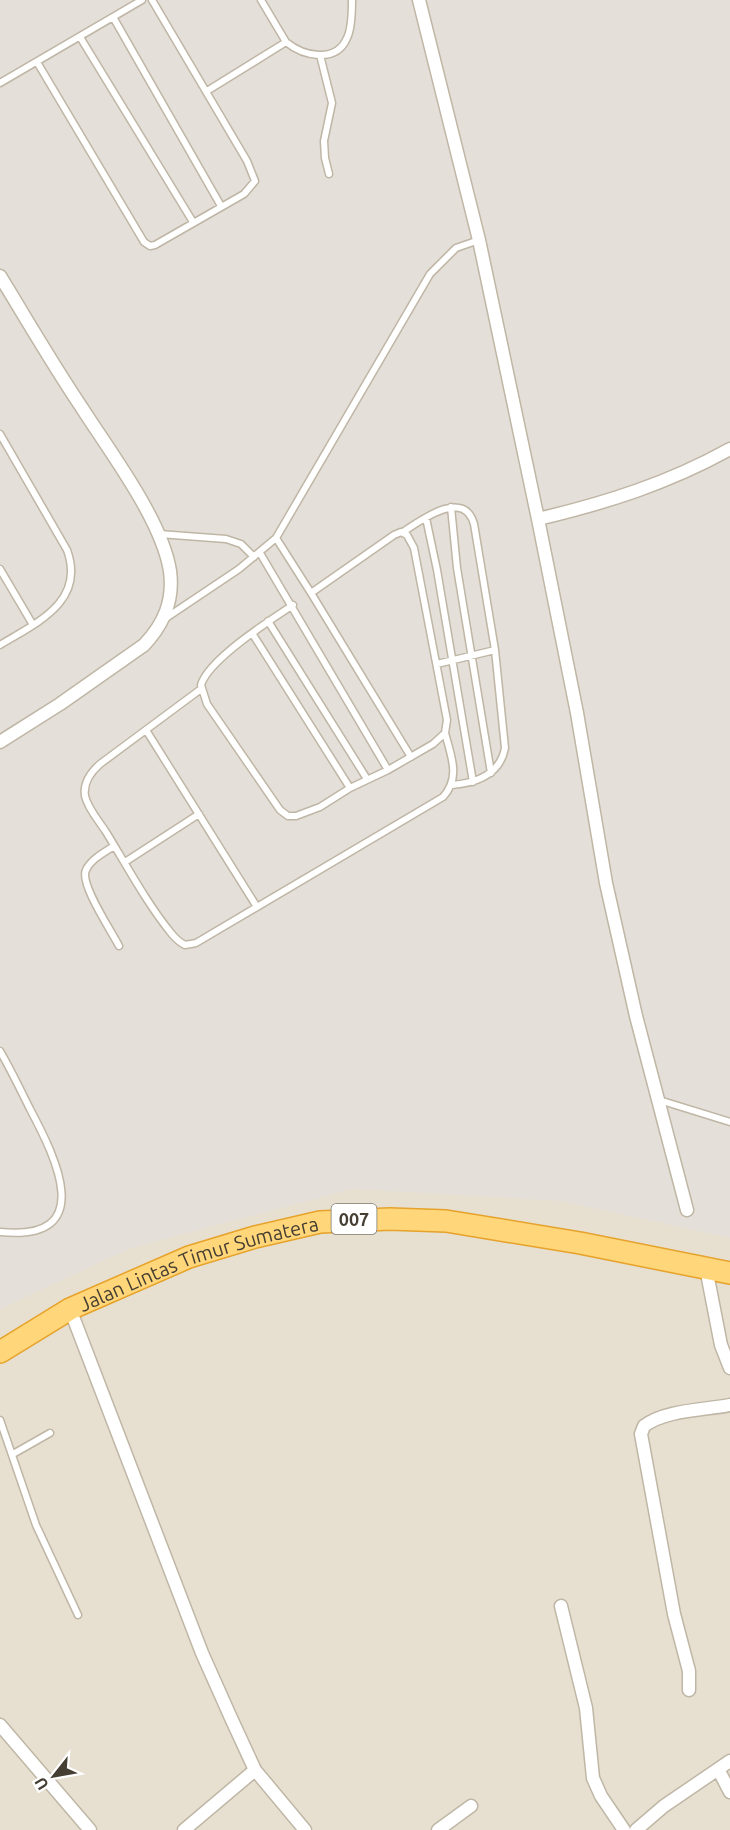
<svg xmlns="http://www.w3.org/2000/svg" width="730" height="1830" font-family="Ubuntu,sans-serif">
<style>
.residential{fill:#e7e0d1}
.industrial{fill:#e4dfd8}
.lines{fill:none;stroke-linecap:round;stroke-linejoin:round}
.service-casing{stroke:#bfb6a5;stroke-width:9}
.minor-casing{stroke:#bfb6a5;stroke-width:15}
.trunk-casing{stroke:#e6a22a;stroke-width:24}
.service{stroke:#fff;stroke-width:6}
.minor{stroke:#fff;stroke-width:12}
.trunk{stroke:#ffd679;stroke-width:21}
.labels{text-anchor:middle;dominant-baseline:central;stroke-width:4.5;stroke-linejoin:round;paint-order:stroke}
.shield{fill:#fff;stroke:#7d7870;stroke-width:1.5}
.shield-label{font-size:18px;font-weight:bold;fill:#453e33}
.street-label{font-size:20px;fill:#453e33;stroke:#fff}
</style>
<rect width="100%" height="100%" fill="#f3eee3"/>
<!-- residential -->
<path class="residential" d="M0,0H730V1830H0Z"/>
<!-- industrial -->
<path class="industrial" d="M0,0H730V1238L561,1201L353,1189L131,1248L0,1309Z"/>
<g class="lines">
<!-- service casing -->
<g class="service-casing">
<path id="service" d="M113,17L221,206
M80,37L193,222
M286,42C303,56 336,64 347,38C352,28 352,11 352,0
M320,55L332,103L324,141L325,158L329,174
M37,62L144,242L150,246L155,245L244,194L255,181L247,161L152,0
M0,83L142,0
M207,91L286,42L261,0
M0,434L67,550C86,602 36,623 0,645
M451,507L457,568L491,773
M426,518L437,570L473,782
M403,532C421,520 464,488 474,524L495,650L437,664
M159,534L226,539L241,544L254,557
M276,538L311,593L411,757
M260,553L388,770
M0,569L33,625
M293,605C270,620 208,660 201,685L207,704L280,810L288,816H296L320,807L350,788L388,770L433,744L445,733L447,720L414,548L407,535L401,532L394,535L311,593
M166,618L239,569L276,538L430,274L456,248L479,240
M268,621L367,779
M252,633L350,788
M201,689L100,764C91,772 83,783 85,796C88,809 99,821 106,832C127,866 146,902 171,933C175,938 179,942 185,945L196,943L443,797C461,777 451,756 445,733
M146,730L257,907
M452,785C476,783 500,775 505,748L495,650
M114,846C105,852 91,859 86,870C79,883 112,932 119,946
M125,862L199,814
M0,1051C11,1070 20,1089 30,1109C56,1158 98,1242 0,1232
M659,1100L730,1122
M0,1420L36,1525L78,1615
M13,1454L50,1433"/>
</g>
<!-- minor casing -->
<g class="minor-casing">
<path id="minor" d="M419,0L479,240L538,519L577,713L606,883L636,1016L687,1210
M0,276C27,320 53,365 82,408C110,452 162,520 170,571C174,601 164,624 144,645L60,704L0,742
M538,519C606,503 669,483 730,449
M706,1268L721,1345L730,1368
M70,1309L202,1653L231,1718L255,1770L305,1830
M561,1606L586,1708L593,1778L601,1796L624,1830
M689,1690V1671L674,1614L641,1434L644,1426C665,1410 704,1410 730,1405
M0,1725L90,1830
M718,1769L730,1792
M184,1830L255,1770
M438,1830L471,1806
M636,1830L664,1806L730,1761"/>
</g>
<!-- trunk casing -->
<g class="trunk-casing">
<g id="trunk">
<path id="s1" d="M0,1352L70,1309L189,1257L255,1237L320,1222L390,1219L446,1221L580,1243L730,1273"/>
</g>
</g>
<!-- service -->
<use href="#service" class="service"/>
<!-- minor -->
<use href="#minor" class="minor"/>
<!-- trunk -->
<use href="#trunk" class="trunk"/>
</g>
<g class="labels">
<!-- shield labels -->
<rect class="shield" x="331.5" y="1204" width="45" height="30" rx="4.5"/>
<g class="shield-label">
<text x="354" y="1219">007</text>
</g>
<!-- street labels -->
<g class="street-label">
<text stroke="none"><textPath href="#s1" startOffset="219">Jalan Lintas Timur Sumatera</textPath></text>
</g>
</g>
<!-- north arrow -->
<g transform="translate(54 1776) rotate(239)" stroke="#ffffff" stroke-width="4.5" paint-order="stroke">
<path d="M0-4.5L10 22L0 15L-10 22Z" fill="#453e33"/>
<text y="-9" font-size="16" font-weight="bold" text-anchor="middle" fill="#453e33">U</text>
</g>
</svg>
